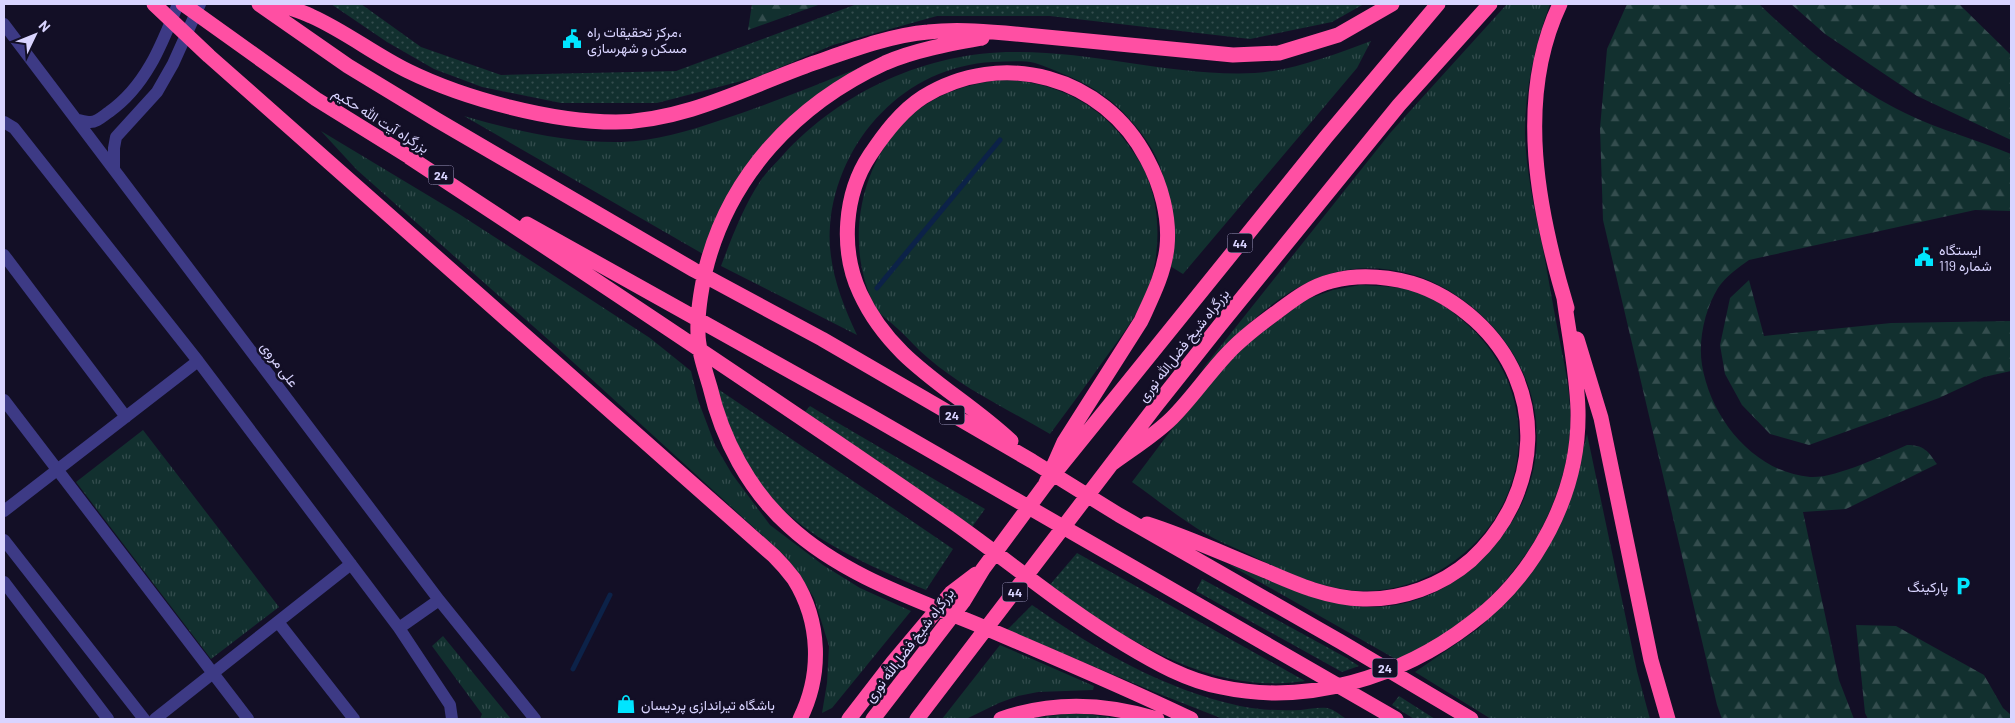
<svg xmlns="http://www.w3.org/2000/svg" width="2015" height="723" font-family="Barlow,Vazirmatn,sans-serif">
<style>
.grass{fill:url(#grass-tufts)}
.forest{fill:url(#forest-firs)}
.garden{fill:url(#garden-dots)}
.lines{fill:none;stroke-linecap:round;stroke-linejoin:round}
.stream{stroke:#0c2248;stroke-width:5}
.minor{stroke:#3d3a85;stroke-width:12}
.highway{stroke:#ff4fa3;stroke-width:15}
.labels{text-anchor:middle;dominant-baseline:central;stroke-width:5;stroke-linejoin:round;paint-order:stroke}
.shield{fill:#130f26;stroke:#9e99be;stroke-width:1}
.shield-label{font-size:12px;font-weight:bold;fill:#d9d4ff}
.poi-label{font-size:14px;fill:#d9d4ff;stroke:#130f26;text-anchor:start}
.street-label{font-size:14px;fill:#d9d4ff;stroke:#130f26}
</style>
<defs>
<pattern id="grass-tufts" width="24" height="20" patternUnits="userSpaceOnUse" patternTransform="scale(1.25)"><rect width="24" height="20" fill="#12302f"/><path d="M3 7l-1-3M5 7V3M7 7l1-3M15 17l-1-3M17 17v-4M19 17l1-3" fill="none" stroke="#344d4e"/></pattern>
<pattern id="forest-firs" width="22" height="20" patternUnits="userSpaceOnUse" patternTransform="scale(1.25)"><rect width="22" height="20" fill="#12302f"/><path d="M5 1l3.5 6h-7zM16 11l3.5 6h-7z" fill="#344d4e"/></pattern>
<pattern id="garden-dots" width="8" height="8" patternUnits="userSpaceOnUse" patternTransform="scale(1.25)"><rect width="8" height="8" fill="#12302f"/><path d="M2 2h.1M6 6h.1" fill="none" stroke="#344d4e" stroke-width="1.8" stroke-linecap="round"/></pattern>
</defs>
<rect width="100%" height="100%" fill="#130f26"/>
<!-- grass -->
<path class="grass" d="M1507,4H1550C1535,45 1525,88 1525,133C1526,171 1534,207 1542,244C1548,275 1553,306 1559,337C1565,367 1572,398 1570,430C1568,469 1554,507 1535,540C1516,571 1491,599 1463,622C1443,637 1420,648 1399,661L1228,564C1274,581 1326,609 1376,607C1416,606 1454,587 1482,559C1568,475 1550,352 1448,290C1414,269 1367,262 1329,274C1277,290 1237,335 1200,372L1391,132Z
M1371,41L1357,68L1183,274L1170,266C1168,245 1167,224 1165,202C1164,194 1165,184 1163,176C1157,151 1140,130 1123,112C1106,95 1086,83 1063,74C1054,70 1045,66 1035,63C1021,60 1007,62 993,62C906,66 837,139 830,226C827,264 841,301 857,335L721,266C732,237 743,207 761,180C767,171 776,163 783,155C841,91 928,52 1014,52C1095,51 1174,77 1255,73C1291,71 1337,54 1371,41Z
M859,68L763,146L745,167L731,189L703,254L464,116C516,131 567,143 621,142C655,141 689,131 721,120C767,105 813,86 859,68Z
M1001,80C1045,80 1090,98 1119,133C1132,149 1145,167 1151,188C1162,224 1159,270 1142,303C1131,324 1117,342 1104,360C1086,385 1068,410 1050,434C1009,410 964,389 928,358C917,349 908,338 898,329C891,322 880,315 876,308C843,247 859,161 911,116C937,93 968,84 1001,80Z
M321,131L459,214L650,338L691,371L698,400L715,445L732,474L770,525L823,565L860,588L911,611L832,708L822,713L827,683L829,646L814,598L800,575L786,557L551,342L357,170Z
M1360,285C1378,286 1395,286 1413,291C1434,297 1454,312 1470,327C1544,396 1532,511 1447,566C1416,586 1379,595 1342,589C1307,583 1275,567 1244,552C1231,546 1218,541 1206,534C1181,519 1156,499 1132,482L1181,417L1241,349L1305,300L1333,290Z
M143,430L279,607L211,659L76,482Z
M1587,434L1637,671L1650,719H1491L1415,672L1478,629L1523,583L1557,530L1576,479Z
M443,636L511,719H480L482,714L432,646Z
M1000,645L1094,686L1093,690L1038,692L1018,696L999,703L966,719H942Z"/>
<!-- forest -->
<path class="forest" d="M752,4H821L748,30Z
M1627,4H1759C1803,46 1849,86 1905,113C1939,130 1976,139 2011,154V211L1975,210L1749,260C1738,268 1726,276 1718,288C1705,309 1698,340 1702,365C1711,419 1754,472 1810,477C1834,479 1884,455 1907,445C1924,445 1928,451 1937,464L1846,509L1803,512L1839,680L1854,719H1722L1717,705L1603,220L1600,128L1607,49Z
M1791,4H1959L2011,55V140L1917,96L1825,34Z
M1749,280L1764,336L1891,323L2011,321V371L1984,377L1939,398L1809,445L1770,434L1742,405L1725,374L1720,345L1730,298Z
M1856,625L1896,626L1984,675L2003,708L2011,715V719H1868L1865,713Z"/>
<!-- garden -->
<path class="garden" d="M331,4H361L421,47L501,75L676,71L857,4H1364L1332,22L1250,39L1050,16H937L833,45L757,77L657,103H561L482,87L434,69L387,42Z
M718,389L953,549L926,590C817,543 750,513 718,389Z
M810,406L833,420L985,509L972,527L804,413Z
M1077,553L1305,681C1207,696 1126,637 1048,587Z
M1202,579L1345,657L1359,666L1342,672L1196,591Z
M1032,605C1096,650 1163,689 1240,706C1260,710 1280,711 1301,710C1309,709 1319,707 1327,708C1334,709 1341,716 1347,719H1223L1157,693L1007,630Z
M1399,696L1435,719H1414L1392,705Z
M1065,714H1085L1125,719H1027Z"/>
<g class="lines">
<!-- stream -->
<path class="stream" d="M877,288L1000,140
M573,669L610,595"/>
<!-- minor -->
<path class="minor" d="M4,24L439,600L535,719
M77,120C81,120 85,122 89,122C96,123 103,116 109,112C146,86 162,44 178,4
M4,122L14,128L198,361L399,628L450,705L452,719
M114,169V148L116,137L157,92L173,64L200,4
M4,255L126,417
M4,400L248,719
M4,511L198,361
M4,540L144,719
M4,582L108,719
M278,622L354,719
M399,628L439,600
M155,719L351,564"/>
<!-- highway -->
<path class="highway" d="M154,4L209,56L774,556C781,563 788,571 794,579C821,622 822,675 800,719
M183,4L316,99L416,161
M259,4L348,66L437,120L694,270L822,339L1032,461L1119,515L1341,642L1471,719
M279,4C289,8 301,11 311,16C345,31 375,55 408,71C465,99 552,122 616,122C686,121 749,86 814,63C849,51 891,35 928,32C954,29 980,31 1005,33L1233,55L1279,53L1338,35L1392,4
M1560,4C1515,99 1538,212 1567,308
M982,38C949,44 915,50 885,63C796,104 728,176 705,272C701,291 697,312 698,333C698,350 705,370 710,387C722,439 749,490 789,526C841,574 912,598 976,624C1048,655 1120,685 1191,719
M409,157C590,276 771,396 949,519C1009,561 1064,608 1126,645C1156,663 1186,680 1221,687C1307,706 1401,677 1470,624C1536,575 1580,493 1578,410C1577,373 1569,335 1564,298
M527,224L867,414L1396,719
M1577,339L1601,418L1651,660L1668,719
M1011,441C957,390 893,365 860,293C840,250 844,194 870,155C884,134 901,111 923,97C1002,48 1104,76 1147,159C1161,185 1170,217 1167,247C1164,274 1152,297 1141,321L1064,442L1045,485
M1113,463C1132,449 1155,435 1172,418C1192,398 1208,374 1228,353C1244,336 1262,323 1281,309C1297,297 1312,286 1332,281C1359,274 1384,276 1411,283C1435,290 1456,303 1475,320C1549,387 1543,494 1471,560C1441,586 1402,600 1363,599C1328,598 1298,585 1266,571C1226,555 1188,537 1147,524
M849,719L893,662L951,593L976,574
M873,719L963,602L983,569L1045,485L1326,137L1438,4
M917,719L1155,407L1220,325L1399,105L1490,4
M1001,719C1052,701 1105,703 1157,719"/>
</g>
<!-- icons -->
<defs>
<g id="civic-bare" transform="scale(1.5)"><path d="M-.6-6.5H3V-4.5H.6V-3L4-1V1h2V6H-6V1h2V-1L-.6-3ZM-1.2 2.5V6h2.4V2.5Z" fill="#00e5ff" stroke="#130f26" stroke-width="2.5" paint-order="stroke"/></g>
<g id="parking-bare" transform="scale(1.5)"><path d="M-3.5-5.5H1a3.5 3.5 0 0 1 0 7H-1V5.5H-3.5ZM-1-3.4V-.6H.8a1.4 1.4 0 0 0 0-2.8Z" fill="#00e5ff" stroke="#130f26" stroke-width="2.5" paint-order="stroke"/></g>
<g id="shop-bare" transform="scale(1.5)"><path d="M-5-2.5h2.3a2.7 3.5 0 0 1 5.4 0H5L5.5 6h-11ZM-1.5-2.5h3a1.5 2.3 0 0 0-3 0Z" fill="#00e5ff" stroke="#130f26" stroke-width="2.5" paint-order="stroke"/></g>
</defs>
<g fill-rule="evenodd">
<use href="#civic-bare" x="572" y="39"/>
<use href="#civic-bare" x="1924" y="257"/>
<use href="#parking-bare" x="1963" y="586"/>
<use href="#shop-bare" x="626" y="704"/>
</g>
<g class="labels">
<!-- shield labels -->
<g class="shield">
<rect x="428.5" y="165.5" width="25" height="19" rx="4"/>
<rect x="1227.5" y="233.5" width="25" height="19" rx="4"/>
<rect x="939.5" y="405.5" width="25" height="19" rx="4"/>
<rect x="1002.5" y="582.5" width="25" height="19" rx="4"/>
<rect x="1372.5" y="658.5" width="25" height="19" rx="4"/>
</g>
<g class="shield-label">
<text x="441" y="175">24</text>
<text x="1240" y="243">44</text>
<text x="952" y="415">24</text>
<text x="1015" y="592">44</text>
<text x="1385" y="668">24</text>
</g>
<!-- poi labels -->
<g class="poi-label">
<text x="587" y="31">مرکز تحقیقات راه،<tspan x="587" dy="16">مسکن و شهرسازی</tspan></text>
<text x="1939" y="249">ایستگاه<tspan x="1939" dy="16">شماره 119</tspan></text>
<text x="1948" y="586" text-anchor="end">پارکینگ</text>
<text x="641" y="704">باشگاه تیراندازی پردیسان</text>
</g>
<!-- street labels -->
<g class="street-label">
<text transform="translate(381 120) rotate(32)">بزرگراه آیت الله حکیم</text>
<text transform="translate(1183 345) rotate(-52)">بزرگراه شیخ فضل‌الله نوری</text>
<text transform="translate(280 364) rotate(53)">علی مروی</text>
<text transform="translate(909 645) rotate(-53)">بزرگراه شیخ فضل‌الله نوری</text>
</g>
</g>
<!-- border -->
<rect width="2015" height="723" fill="none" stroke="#d9d4ff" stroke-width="10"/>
<!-- north arrow -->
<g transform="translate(35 35) rotate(47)" stroke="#130f26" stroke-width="4" paint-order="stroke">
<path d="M0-4L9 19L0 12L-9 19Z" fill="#d9d4ff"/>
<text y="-8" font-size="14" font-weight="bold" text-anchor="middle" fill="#d9d4ff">N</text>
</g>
</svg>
